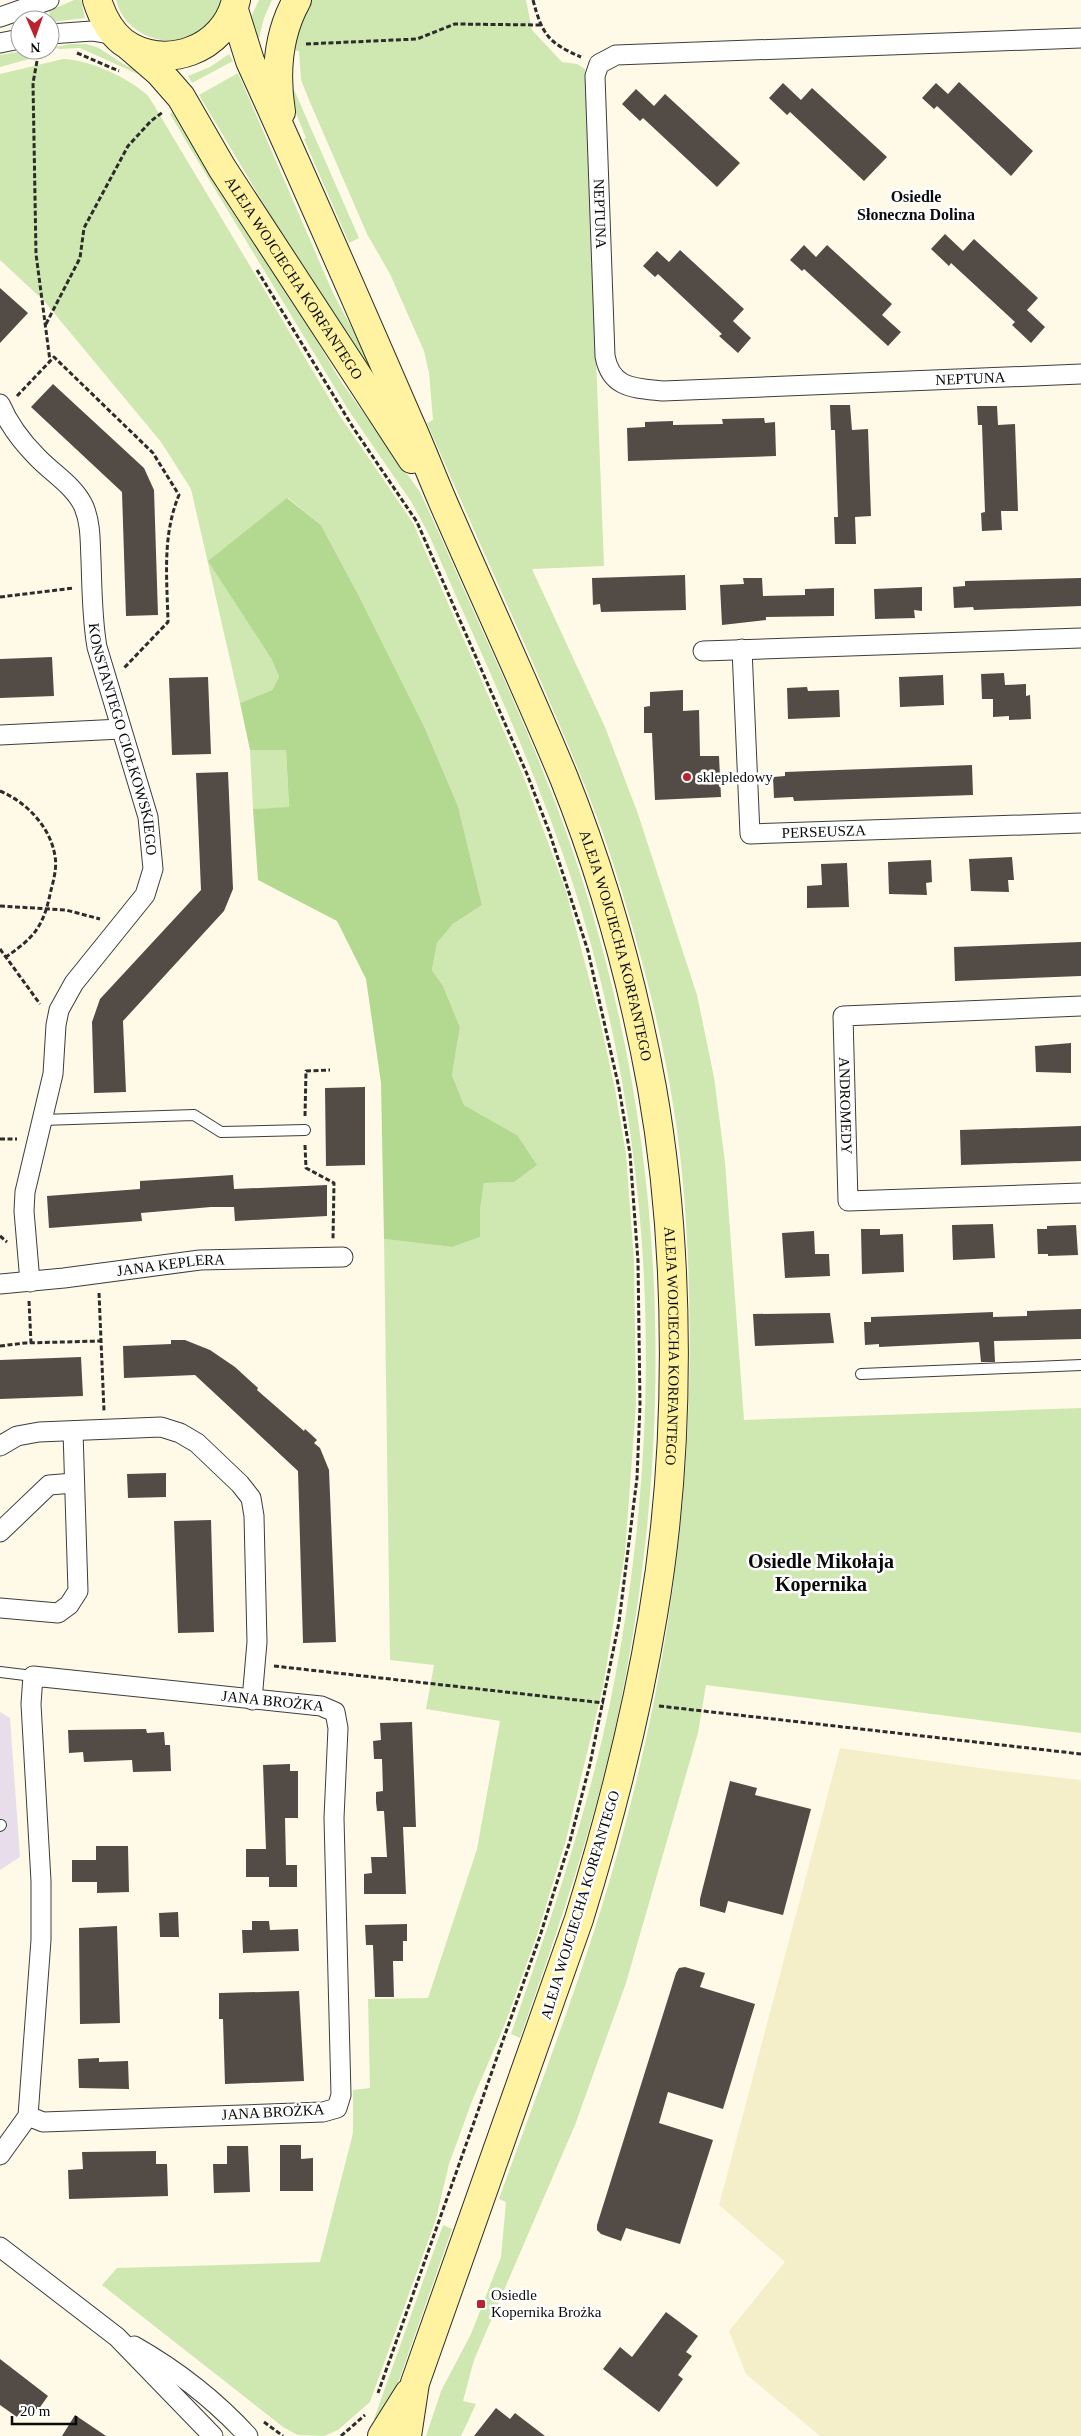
<svg xmlns="http://www.w3.org/2000/svg" width="1081" height="2436" font-family="'Times New Roman',serif">
<style>
.industrial{fill:#e8ddea}
.farmland{fill:#f4efc8}
.green{fill:#cfe8b2}
.forest{fill:#b3d991}
.building{fill:#524b46}
.lines{fill:none;stroke-linecap:round;stroke-linejoin:round}
.lane-casing{stroke:#3d3d3d;stroke-width:12}
.street-casing{stroke:#3d3d3d;stroke-width:21}
.secondary-casing{stroke:#2c2c2c;stroke-width:30}
.path{stroke:#2c2c2c;stroke-width:3;stroke-dasharray:5 2.5;stroke-linecap:butt}
.lane{stroke:#fff;stroke-width:10}
.street{stroke:#fff;stroke-width:19}
.secondary{stroke:#fff3a2;stroke-width:28}
.poi-dot{fill:#b9232c;stroke:#fff;stroke-width:2}
.labels{text-anchor:middle;dominant-baseline:central;stroke-width:5;stroke-linejoin:round;paint-order:stroke}
.street-label{font-size:15px;fill:#0a0a0a;stroke:#fff}
.poi-label{font-size:15px;fill:#0a0a0a;stroke:#fff;text-anchor:start}
.neighbourhood-label{font-size:16px;font-weight:bold;fill:#0a0a0a;stroke:#fff}
.district-label{font-size:20px;font-weight:bold;fill:#0a0a0a;stroke:#fff}
</style>
<rect width="100%" height="100%" fill="#fffae7"/>
<!-- industrial -->
<path class="industrial" d="M0,1712L10,1718L20,1857L0,1870Z"/>
<!-- farmland -->
<path class="farmland" d="M840,1748L994,1770L1081,1780V2436H820L746,2374L729,2331L785,2262L719,2205Z"/>
<!-- green -->
<path class="green" d="M74,0H81L85,18L51,22L49,11Z
M116,0H221C217,11 212,22 203,29C172,53 125,37 116,0Z
M259,0H272L264,18L256,50L248,23Z
M308,0H526L532,30L562,62L577,64L585,69L604,566L532,569L605,727L638,814L697,995L714,1077L725,1162L744,1420L1081,1408V1733L706,1685L698,1733L626,1983L575,2125L474,2360L463,2401L476,2404L461,2436H426L441,2391L471,2334L501,2257L506,2202L499,2199C543,2076 591,1955 624,1829C680,1622 701,1409 684,1195C675,1078 645,961 609,851C587,786 559,724 532,661C497,582 462,503 427,423L433,420L429,373L424,351L390,274L367,234L309,100L301,80L299,51L289,50Z
M70,44H86L99,48L125,65L147,74L164,99L148,80L140,75L80,48L59,49L55,47Z
M27,50H34L33,58L0,67V55Z
M229,54L233,61L192,83L188,76L210,67Z
M63,59C88,59 132,79 149,97L338,413L413,523L523,775L566,891L599,1016L615,1089L626,1154L634,1261L636,1405L625,1552L603,1687L566,1840L537,1935L505,2024L472,2101L449,2164L436,2219L370,2402L338,2430L324,2436L298,2435L283,2427L102,2285L117,2268L320,2262L353,2133V2090L370,2088L368,1999L428,1998L477,1849L500,1721L426,1709L434,1665L390,1660L384,1239L452,1247L479,1237L480,1210L484,1183L514,1182L517,1135L464,1105L452,1075L460,1027L443,986L432,970L437,943L453,924L482,905L458,806L424,726L361,600L321,525L288,498L271,658L279,677L272,690L240,703L191,489L161,442L44,301L0,260V74Z
M238,73L333,293L405,428L399,431L199,95Z
M292,85L359,238L349,243L304,139L306,138L293,106Z
M175,109L186,123L342,383L420,492L438,531C488,646 544,759 582,879C667,1145 676,1426 621,1700C598,1815 559,1927 520,2038L511,2034C549,1924 588,1813 611,1698C666,1425 658,1146 572,881C533,762 479,649 429,535L412,503L349,411L187,143L170,114Z
M250,750H286L289,808L253,809Z
M443,2225L452,2229L384,2423L374,2419Z"/>
<!-- forest -->
<path class="forest" d="M287,498L321,525L361,600L424,726L458,806L482,905L453,924L437,943L432,970L443,986L460,1027L452,1075L464,1105L517,1135L537,1165L514,1182L484,1183L480,1210V1237L452,1247L384,1239L381,1083L366,979L337,921L258,880L253,809L289,807L286,750H250L240,703L272,690L279,677L271,658L208,561Z"/>
<!-- building -->
<path class="building" d="M959,82L1033,151L1011,176L937,106L934,109L922,98L936,83L948,94Z
M783,83L801,100L812,88L887,157L864,181L790,112L787,115L769,98Z
M636,89L654,106L665,94L740,163L717,187L643,118L640,121L622,104Z
M945,234L963,251L974,239L1038,298L1027,310L1045,327L1031,343L1012,325L1015,322L951,263L949,266L931,249Z
M804,245L816,257L827,245L892,304L882,315L901,332L888,346L804,269L802,271L790,260Z
M680,250L744,309L733,321L751,338L738,353L719,336L722,334L658,274L655,277L643,266L657,251L669,262Z
M0,288L28,313L0,343Z
M53,384L144,468L154,490L158,615L126,616L122,492L31,407Z
M830,405H850L852,430L868,429L871,516L855,517L856,544H835L834,517H838L835,430H831Z
M977,406H997L998,425L1015,424L1018,511H1001L1002,530L982,531L981,513L985,512L982,425H978Z
M764,418L765,423L775,422L776,456L628,461L627,428L645,427V422L673,421V425L723,424L722,419Z
M685,575L686,610L601,612L600,604L593,605L592,578Z
M743,578H762L763,596L805,595V589L834,588V616L766,617V620L722,625L720,585L744,584Z
M1081,578V606L974,610L973,607L954,608L953,587L965,586V581Z
M922,587V611L914,610L915,618L875,619L874,589Z
M52,657L54,696L0,698V659Z
M1004,673L1005,685L1026,684V696L1030,695L1031,719L1009,720V716L993,717V699H982L981,674Z
M943,675L944,705L900,707L899,677Z
M208,677L211,754L172,755L169,678Z
M807,687L808,691L839,690L840,717L788,719L787,688Z
M683,690V711L699,710L700,756H719L721,797L655,800L652,733H644V707L650,706V692Z
M972,765L973,795L794,801L793,797L774,798L773,777L785,776V772Z
M228,772L233,889L224,911L123,1021L126,1092L94,1093L92,1022L100,999L201,890L196,773Z
M1012,857L1014,880H1008L1009,892L971,891L969,859Z
M931,860L932,882L926,883L927,895L889,894L888,862Z
M847,863L849,907L807,908V886L822,885L821,864Z
M1081,942V976L955,981L954,947Z
M1071,1043V1073L1036,1072L1035,1046Z
M365,1087V1165L326,1166L325,1088Z
M1081,1126V1161L961,1165L960,1130Z
M233,1175L234,1189L327,1185V1216L235,1221L234,1207H211L141,1213L142,1221L49,1228L47,1196L140,1189V1181Z
M993,1224L995,1258L953,1260L952,1225Z
M1076,1225L1078,1255L1048,1256V1254H1038L1037,1229H1047V1226Z
M861,1229H880V1235L903,1234L904,1272L862,1274Z
M814,1231L815,1254H829L830,1276L785,1278L782,1233Z
M1081,1309V1339L994,1341L995,1362H981L979,1342L879,1347V1344L865,1345L864,1322H871V1317L993,1312V1317L1027,1316V1311Z
M830,1313L834,1343L755,1346L753,1314Z
M171,1340H185L210,1350L235,1367L258,1388L257,1390L304,1431L305,1429L317,1440L314,1443L320,1448L329,1470L336,1642L303,1643L298,1471L195,1375L124,1378L123,1346L171,1344Z
M81,1357L83,1396L0,1399V1360Z
M166,1473V1497L128,1498L127,1474Z
M211,1520L214,1632L178,1633L174,1521Z
M412,1722L416,1827H403L406,1894H364V1874L372,1873L371,1857H387L384,1811H377L376,1802V1792L383,1791L382,1759H374L373,1741L381,1740L380,1723Z
M146,1729L147,1733L164,1732L165,1745H170L171,1771L133,1772L132,1760L84,1762L83,1752L69,1753L68,1730Z
M290,1764V1771H298V1818H285L286,1865H297V1887H269V1877H246V1849H266L263,1765Z
M730,1781L757,1788L755,1795L811,1809L783,1915L728,1901L725,1913L700,1906V1899Z
M96,1846H128L129,1892L97,1893V1882H72V1860H96Z
M178,1912L179,1937H160L159,1913Z
M252,1921H269L270,1930L298,1929L299,1951L243,1953L242,1930H252Z
M407,1924V1941H403V1961H393L394,1997H375L373,1945H366L365,1925Z
M117,1926L120,2023L80,2024L79,1928Z
M685,1967L705,1973L700,1987L755,2004L723,2109L668,2092L659,2123L713,2140L680,2244L626,2228L621,2241L601,2234L597,2230V2225L676,1973L679,1968Z
M299,1991L304,2081L225,2084L223,2019H219V1993Z
M99,2058V2062L128,2061L129,2089L79,2088L78,2059Z
M280,2145H301V2159L313,2158V2191H280Z
M227,2146H248L250,2192L214,2193L213,2164H227Z
M156,2151V2164H167L168,2196L69,2199L68,2170L83,2169L82,2152Z
M666,2312L698,2336L686,2352L692,2356L678,2375L683,2379L659,2412L603,2369L620,2347L632,2357Z
M0,2359L48,2396L38,2410L35,2408L27,2418L20,2413L17,2417L0,2405Z
M496,2408L510,2419L515,2413L545,2436H474Z
M75,2415L106,2436H62Z"/>
<g class="lines">
<!-- lane casing -->
<g class="lane-casing">
<path id="lane" d="M42,1120L194,1115L221,1132L305,1130
M861,1374L1081,1365
M0,1672L33,1676
M0,1826L1,1825"/>
</g>
<!-- street casing -->
<g class="street-casing">
<g id="street">
<path d="M0,17L49,0"/>
<path d="M50,34L92,31L115,35"/>
<path id="s1" d="M1081,38L616,55L599,64L595,76L605,356C611,389 635,388 663,391L1081,374"/>
<path d="M0,43L20,39"/>
<path id="s2" d="M0,404C9,425 21,441 37,457C52,473 75,486 84,507C91,524 90,542 91,560C92,589 92,619 97,647L148,817L153,869L145,895L74,983L59,1010L56,1025L53,1074L25,1192L24,1211L30,1282"/>
<path id="s3" d="M742,649L750,834L1081,823"/>
<path d="M703,651L1081,638"/>
<path d="M0,735L121,729"/>
<path id="s4" d="M1081,1006L843,1016L848,1201L1081,1193"/>
<path id="s5" d="M0,1284L64,1278L200,1260L343,1257"/>
<path d="M0,1446L17,1436L39,1432L161,1427L180,1433L197,1443L240,1484L251,1498L254,1516L257,1642L252,1700"/>
<path d="M0,1532L49,1485L74,1483"/>
<path d="M0,1608L58,1613L69,1605L78,1591L73,1431"/>
<path id="s6" d="M0,2155L28,2116L41,1940V1881L31,1704L33,1676L321,1706L335,1712L338,1728L334,1818L341,2095L337,2108L323,2112L43,2122L28,2116"/>
<path d="M0,2247L117,2337L213,2436"/>
<path d="M134,2346C178,2371 214,2399 248,2436"/>
</g>
</g>
<!-- secondary casing -->
<g class="secondary-casing">
<g id="secondary">
<path d="M97,0C102,16 109,31 123,42C164,72 225,50 236,0"/>
<path id="s7" d="M234,10L250,61C304,180 356,299 408,419C423,452 435,485 450,518C488,605 528,691 564,778C604,878 633,983 652,1088C681,1252 681,1451 653,1615C636,1718 610,1819 579,1919L415,2383L407,2436"/>
<path id="s8" d="M130,47L160,73L181,97L222,168L412,459"/>
<path d="M281,112C275,74 278,34 297,0"/>
<path d="M382,2436L409,2393"/>
</g>
</g>
<!-- path -->
<path class="path" d="M533,0C542,34 548,43 581,57
M306,44L417,39L455,24L540,25
M77,53L119,71
M37,61L33,83L36,254L50,361
M257,270L354,429L417,522L527,774L549,831L588,951L619,1088L630,1154L638,1261L640,1405L637,1478L619,1622L590,1764L570,1841L540,1936L378,2393
M46,324L80,258L84,228L128,146L151,121L163,112
M17,396L54,357L153,453L179,495C162,536 167,578 168,622L124,668
M0,597L74,588
M0,791C26,802 50,826 55,856C57,867 54,879 51,890C48,904 45,917 37,929C30,940 17,949 6,957
M0,906L66,910L100,919
M0,949L40,1004
M305,1116L306,1071L330,1070
M0,1139H17
M305,1145L306,1168L334,1183L333,1239
M0,1236L7,1242
M99,1293L104,1411
M29,1301L31,1343
M0,1346L25,1343L101,1341
M274,1666L604,1703
M659,1706L1081,1754
M264,2422L283,2436
M341,2436L365,2415"/>
<!-- lane -->
<use href="#lane" class="lane"/>
<!-- street -->
<use href="#street" class="street"/>
<!-- secondary -->
<use href="#secondary" class="secondary"/>
</g>
<!-- markers -->
<g class="poi-dot">
<circle cx="687" cy="777" r="5"/>
<rect x="476" y="2299" width="10" height="10" rx="2.5"/>
</g>
<g class="labels">
<!-- street labels -->
<g class="street-label">
<text stroke="none"><textPath href="#s1" startOffset="635">NEPTUNA</textPath></text>
<text stroke="none"><textPath href="#s8" startOffset="285">ALEJA WOJCIECHA KORFANTEGO</textPath></text>
<text stroke="none"><textPath href="#s1" startOffset="1160">NEPTUNA</textPath></text>
<text stroke="none"><textPath href="#s2" startOffset="371">KONSTANTEGO CIOŁKOWSKIEGO</textPath></text>
<text stroke="none"><textPath href="#s3" startOffset="259">PERSEUSZA</textPath></text>
<text stroke="none"><textPath href="#s7" startOffset="1012">ALEJA WOJCIECHA KORFANTEGO</textPath></text>
<text stroke="none"><textPath href="#s4" startOffset="328">ANDROMEDY</textPath></text>
<text stroke="none"><textPath href="#s5" startOffset="172">JANA KEPLERA</textPath></text>
<text stroke="none"><textPath href="#s7" startOffset="1418">ALEJA WOJCIECHA KORFANTEGO</textPath></text>
<text stroke="none"><textPath href="#s6" startOffset="730">JANA BROŻKA</textPath></text>
<text transform="translate(580 1905) rotate(-73)">ALEJA WOJCIECHA KORFANTEGO</text>
<text transform="translate(273 2112) rotate(-3)">JANA BROŻKA</text>
</g>
<!-- poi labels -->
<g class="poi-label">
<text x="697" y="777">sklepledowy</text>
<text x="491" y="2295">Osiedle<tspan x="491" dy="17">Kopernika Brożka</tspan></text>
</g>
<!-- neighbourhood labels -->
<g class="neighbourhood-label">
<text x="916" y="196">Osiedle<tspan x="916" dy="18">Słoneczna Dolina</tspan></text>
</g>
<!-- district labels -->
<g class="district-label">
<text x="821" y="1561">Osiedle Mikołaja<tspan x="821" dy="23">Kopernika</tspan></text>
</g>
</g>
<!-- north arrow -->
<g transform="translate(35 35) rotate(178)"><circle r="24" fill="#ffffff" stroke="#9d9d9d"/>
<path d="M0-4L9 19L0 12L-9 19Z" fill="#b9232c"/>
<text y="-8" font-size="14" font-weight="bold" text-anchor="middle" fill="#0a0a0a">N</text>
</g>
<!-- scale -->
<path d="M12 2416v8h64v-8" fill="none" stroke="#0a0a0a" stroke-width="2.5"/>
<text x="20" y="2416" font-size="15" fill="#0a0a0a" stroke="#ffffff" stroke-width="4" paint-order="stroke">20 m</text>
</svg>
